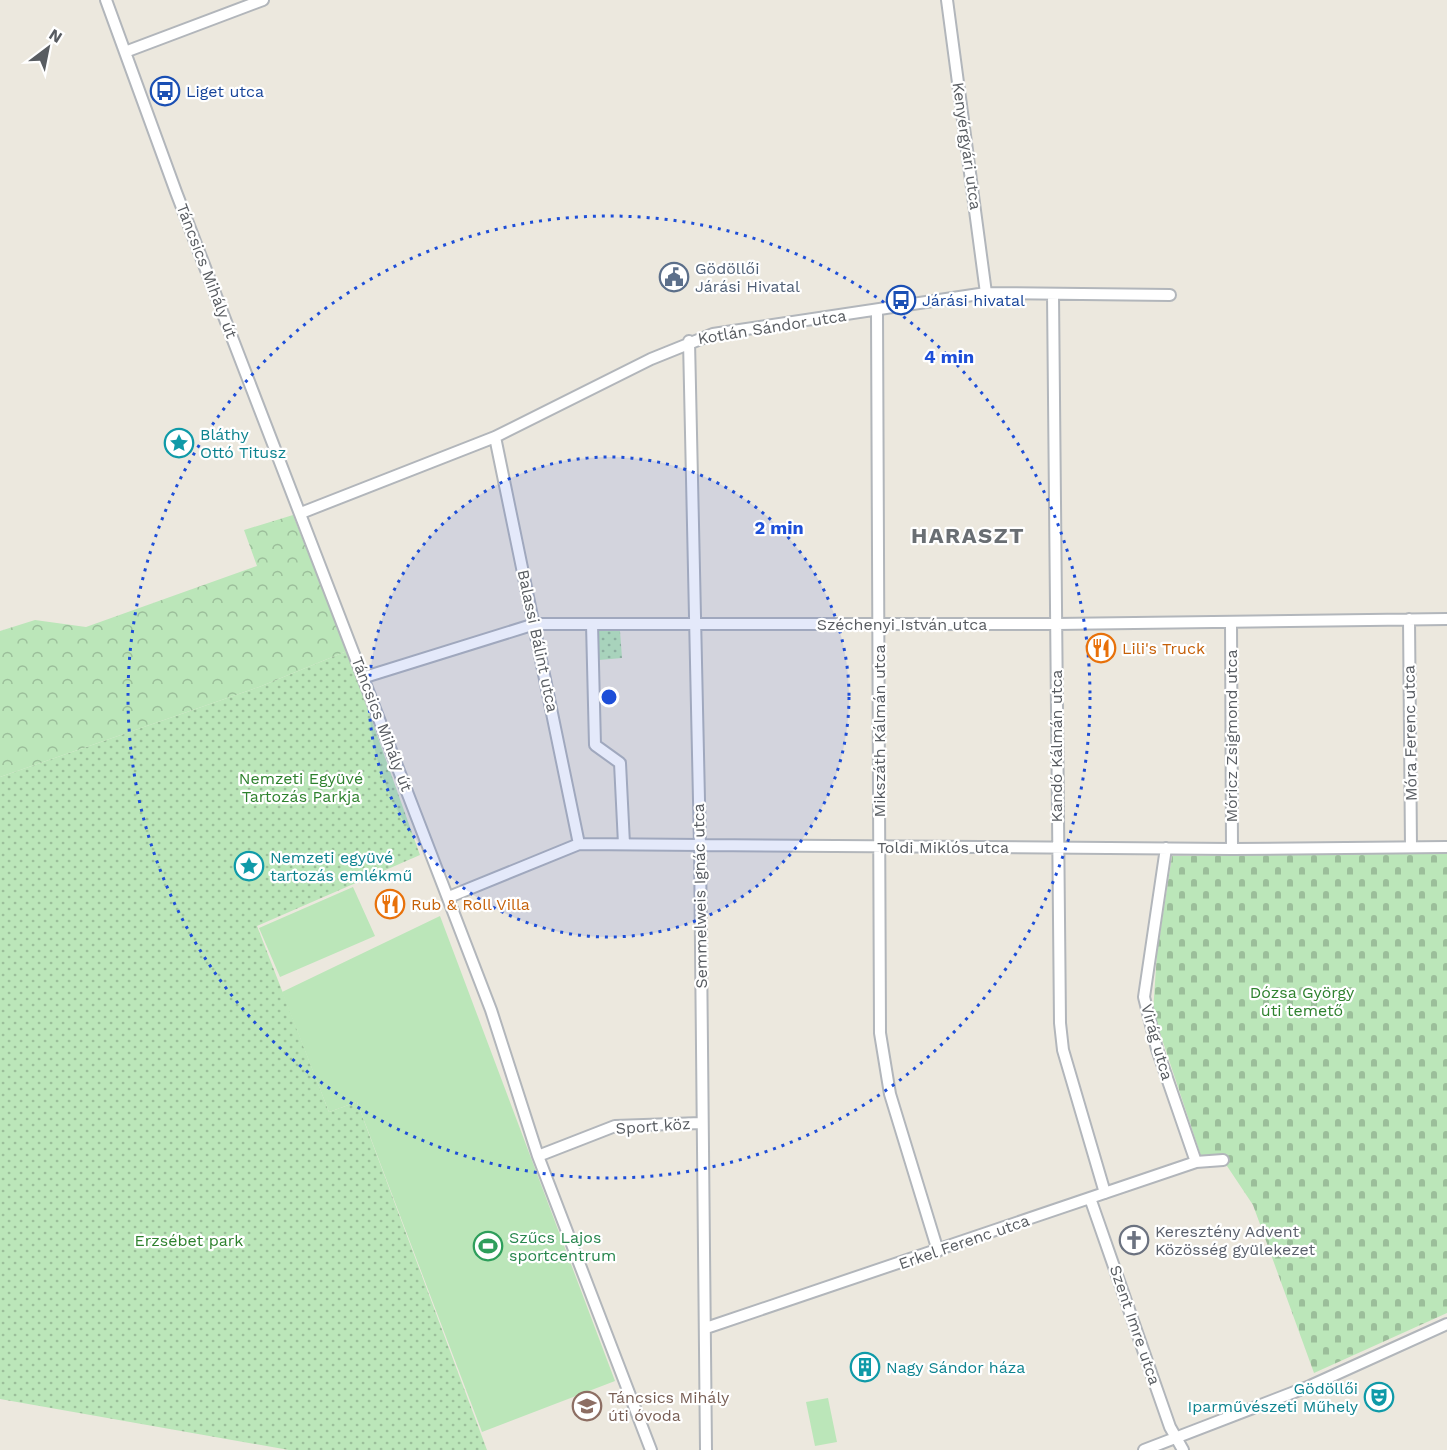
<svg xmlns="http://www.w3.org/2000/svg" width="1447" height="1450" font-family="'Work Sans',sans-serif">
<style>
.grass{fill:url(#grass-dots)}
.forest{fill:url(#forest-crowns)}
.cemetery{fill:url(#cemetery-stones)}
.garden{fill:#bbe6b9}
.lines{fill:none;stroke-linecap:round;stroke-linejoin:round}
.minor-casing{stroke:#b2b6bb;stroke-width:14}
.minor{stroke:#fff;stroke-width:10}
.ring{fill:none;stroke:#1d4ed8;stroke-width:3;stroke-dasharray:3 6}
.labels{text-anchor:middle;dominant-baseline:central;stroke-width:4.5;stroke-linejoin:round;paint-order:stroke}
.transit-label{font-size:16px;fill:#164399;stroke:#fff;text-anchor:start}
.street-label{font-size:16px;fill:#585c61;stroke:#fff}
.service-label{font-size:16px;fill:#4e5e75;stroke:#fff;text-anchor:start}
.culture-label{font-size:16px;fill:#0d838f;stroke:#fff;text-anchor:start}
.food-label{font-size:16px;fill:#c56008;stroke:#fff;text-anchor:start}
.park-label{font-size:16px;fill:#2e822e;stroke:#fff}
.worship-label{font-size:16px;fill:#5b616d;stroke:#fff;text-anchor:start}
.leisure-label{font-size:16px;fill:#27864d;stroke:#fff;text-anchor:start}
.education-label{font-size:16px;fill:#785e54;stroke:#fff;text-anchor:start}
.district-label{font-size:22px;font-weight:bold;letter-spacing:1.5px;fill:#696e73;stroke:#fff}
.centre{fill:#1d4ed8;stroke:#fff;stroke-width:3}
.ring-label{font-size:18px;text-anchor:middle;font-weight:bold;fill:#1d4ed8;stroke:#fff;stroke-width:4.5;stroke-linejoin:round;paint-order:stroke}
</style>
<defs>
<pattern id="grass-dots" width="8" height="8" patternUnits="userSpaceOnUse" patternTransform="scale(1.5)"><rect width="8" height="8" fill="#bbe6b9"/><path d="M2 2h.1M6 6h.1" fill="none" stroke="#9bbe9a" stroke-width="1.8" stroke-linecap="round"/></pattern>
<pattern id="forest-crowns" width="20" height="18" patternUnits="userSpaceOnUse" patternTransform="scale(1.5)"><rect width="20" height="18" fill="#bbe6b9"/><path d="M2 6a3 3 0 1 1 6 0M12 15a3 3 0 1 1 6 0" fill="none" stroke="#9bbe9a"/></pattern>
<pattern id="cemetery-stones" width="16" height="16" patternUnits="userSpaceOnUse" patternTransform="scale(1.5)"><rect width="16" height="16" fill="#bbe6b9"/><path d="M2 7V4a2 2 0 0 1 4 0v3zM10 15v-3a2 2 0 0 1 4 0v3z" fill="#9bbe9a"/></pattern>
</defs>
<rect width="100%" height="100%" fill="#ece8de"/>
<!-- grass -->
<path class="grass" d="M597,631H620L622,658L599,660Z
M347,651L420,855L257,926L329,1112L357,1102L487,1450H289L0,1399V777L259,687Z"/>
<!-- forest -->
<path class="forest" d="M293,515L347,651L259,687L0,777V631L35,620L86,627L257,566L244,530Z"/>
<!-- cemetery -->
<path class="cemetery" d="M1447,853V1313L1314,1373L1253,1205L1221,1157L1201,1156L1153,1012L1157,953L1172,856Z"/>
<!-- garden -->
<path class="garden" d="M353,887L375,936L280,977L259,928Z
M440,916L615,1381L482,1432L357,1102L329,1112L282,992Z
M828,1398L837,1442L815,1446L806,1402Z"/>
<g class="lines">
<!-- minor casing -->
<g class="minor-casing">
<path id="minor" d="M106,0L176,192L491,1010L538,1156L651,1450
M947,0L986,293
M125,52L263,0
M1053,294L1060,1023L1063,1050L1105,1193
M877,311L880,1033L890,1094L938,1251
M689,341L700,846L706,1450
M495,437L579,844
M301,513L495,437L651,359L713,334L986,293L1170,295
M1409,619L1411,847
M1231,622L1232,849
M592,624L595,745L620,763L624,844
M365,677L535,624H1056L1447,619
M1166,848L1144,997L1157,1049L1196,1162
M449,897L579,844L1232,849L1447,847
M538,1156L615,1126L701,1123
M1090,1198L1170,1427L1183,1450
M706,1328L1196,1162L1223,1160
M1144,1450L1310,1386L1447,1324"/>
</g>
<!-- minor -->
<use href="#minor" class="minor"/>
</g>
<!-- distance rings -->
<circle cx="609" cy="697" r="240" fill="#1d4ed8" fill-opacity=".12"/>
<g class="ring">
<circle cx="609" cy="697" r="240"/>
<circle cx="609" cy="697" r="481"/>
</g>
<!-- icons -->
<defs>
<g id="bus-ring" transform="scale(1.5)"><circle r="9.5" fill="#fff" stroke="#1a4fb4" stroke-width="1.5"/><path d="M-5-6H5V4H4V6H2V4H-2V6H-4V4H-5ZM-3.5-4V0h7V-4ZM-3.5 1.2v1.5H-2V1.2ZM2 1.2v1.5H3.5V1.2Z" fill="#1a4fb4"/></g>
<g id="civic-ring" transform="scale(1.5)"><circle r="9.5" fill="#fff" stroke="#5c6f8a" stroke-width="1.5"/><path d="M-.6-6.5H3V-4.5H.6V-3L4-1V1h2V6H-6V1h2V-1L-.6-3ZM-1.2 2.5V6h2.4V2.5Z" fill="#5c6f8a"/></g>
<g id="sight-ring" transform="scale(1.5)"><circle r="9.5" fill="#fff" stroke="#0f9aa8" stroke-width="1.5"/><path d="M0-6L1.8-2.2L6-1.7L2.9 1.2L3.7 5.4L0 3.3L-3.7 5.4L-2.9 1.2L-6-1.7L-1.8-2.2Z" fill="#0f9aa8"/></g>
<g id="restaurant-ring" transform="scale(1.5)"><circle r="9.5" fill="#fff" stroke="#e8710a" stroke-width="1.5"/><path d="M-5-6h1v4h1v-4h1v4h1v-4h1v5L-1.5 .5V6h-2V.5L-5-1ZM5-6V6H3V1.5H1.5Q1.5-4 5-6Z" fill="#e8710a"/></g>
<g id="church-ring" transform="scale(1.5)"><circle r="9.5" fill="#fff" stroke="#6b7280" stroke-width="1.5"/><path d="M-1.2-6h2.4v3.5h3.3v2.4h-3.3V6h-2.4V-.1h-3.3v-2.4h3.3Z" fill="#6b7280"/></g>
<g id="stadium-ring" transform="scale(1.5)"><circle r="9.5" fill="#fff" stroke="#2e9e5b" stroke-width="1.5"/><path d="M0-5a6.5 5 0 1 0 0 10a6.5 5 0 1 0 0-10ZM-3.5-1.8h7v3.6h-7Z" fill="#2e9e5b"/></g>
<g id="building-ring" transform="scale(1.5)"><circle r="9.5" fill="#fff" stroke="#0f9aa8" stroke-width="1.5"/><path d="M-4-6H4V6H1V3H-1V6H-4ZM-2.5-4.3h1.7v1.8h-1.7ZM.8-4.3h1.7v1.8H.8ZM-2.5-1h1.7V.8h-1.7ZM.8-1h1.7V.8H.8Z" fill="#0f9aa8"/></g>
<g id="theatre-ring" transform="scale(1.5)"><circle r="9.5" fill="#fff" stroke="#0f9aa8" stroke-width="1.5"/><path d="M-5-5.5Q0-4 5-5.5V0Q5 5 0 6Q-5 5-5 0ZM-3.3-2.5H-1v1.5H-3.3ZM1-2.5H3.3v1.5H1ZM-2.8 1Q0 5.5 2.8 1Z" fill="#0f9aa8"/></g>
<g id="school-ring" transform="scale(1.5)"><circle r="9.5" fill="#fff" stroke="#8d6e63" stroke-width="1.5"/><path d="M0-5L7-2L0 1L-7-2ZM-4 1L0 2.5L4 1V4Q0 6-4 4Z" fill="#8d6e63"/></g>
</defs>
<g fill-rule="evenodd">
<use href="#bus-ring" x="165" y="91"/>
<use href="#civic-ring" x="674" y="277"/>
<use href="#bus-ring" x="901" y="300"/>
<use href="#sight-ring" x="179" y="443"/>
<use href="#restaurant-ring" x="1101" y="648"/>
<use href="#sight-ring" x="249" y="866"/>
<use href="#restaurant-ring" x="390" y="904"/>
<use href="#church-ring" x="1134" y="1240"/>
<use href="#stadium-ring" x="488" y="1246"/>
<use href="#building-ring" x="865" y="1367"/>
<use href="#theatre-ring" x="1379" y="1397"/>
<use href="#school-ring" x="587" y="1406"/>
</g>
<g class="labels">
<!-- transit labels -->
<g class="transit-label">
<text x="186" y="91">Liget utca</text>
<text x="922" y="300">Járási hivatal</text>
</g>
<!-- street labels -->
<g class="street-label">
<text transform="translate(967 146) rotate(82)">Kenyérgyári utca</text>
<text transform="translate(207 271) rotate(69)">Táncsics Mihály út</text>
<text transform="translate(772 327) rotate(-9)">Kotlán Sándor utca</text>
<text x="902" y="624">Széchenyi István utca</text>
<text transform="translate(538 641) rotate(78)">Balassi Bálint utca</text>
<text transform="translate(382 724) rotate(69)">Táncsics Mihály út</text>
<text transform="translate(879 731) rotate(-90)">Mikszáth Kálmán utca</text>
<text transform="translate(1410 733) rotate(-91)">Móra Ferenc utca</text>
<text transform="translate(1231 736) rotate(-90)">Móricz Zsigmond utca</text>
<text transform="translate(1056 746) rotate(-90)">Kandó Kálmán utca</text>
<text x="943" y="847">Toldi Miklós utca</text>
<text transform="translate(700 896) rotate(-91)">Semmelweis Ignác utca</text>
<text transform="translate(1157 1042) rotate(74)">Virág utca</text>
<text transform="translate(653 1126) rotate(-4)">Sport köz</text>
<text transform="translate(964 1242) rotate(-19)">Erkel Ferenc utca</text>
<text transform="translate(1135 1325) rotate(71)">Szent Imre utca</text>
</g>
<!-- service labels -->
<g class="service-label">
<text x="695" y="268">Gödöllői<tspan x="695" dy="18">Járási Hivatal</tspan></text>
</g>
<!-- culture labels -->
<g class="culture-label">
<text x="200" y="434">Bláthy<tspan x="200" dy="18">Ottó Titusz</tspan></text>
<text x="270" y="857">Nemzeti együvé<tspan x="270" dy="18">tartozás emlékmű</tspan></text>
<text x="886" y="1367">Nagy Sándor háza</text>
<text x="1358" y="1388" text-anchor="end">Gödöllői<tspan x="1358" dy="18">Iparművészeti Műhely</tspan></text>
</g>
<!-- food labels -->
<g class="food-label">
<text x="1122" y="648">Lili's Truck</text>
<text x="411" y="904">Rub &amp; Roll Villa</text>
</g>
<!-- park labels -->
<g class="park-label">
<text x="301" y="778">Nemzeti Együvé<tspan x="301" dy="18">Tartozás Parkja</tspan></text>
<text x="1302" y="992">Dózsa György<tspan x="1302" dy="18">úti temető</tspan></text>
<text x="189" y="1240">Erzsébet park</text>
</g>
<!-- worship labels -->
<g class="worship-label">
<text x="1155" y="1231">Keresztény Advent<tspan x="1155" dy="18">Közösség gyülekezet</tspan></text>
</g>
<!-- leisure labels -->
<g class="leisure-label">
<text x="509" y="1237">Szűcs Lajos<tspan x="509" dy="18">sportcentrum</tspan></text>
</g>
<!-- education labels -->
<g class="education-label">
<text x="608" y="1397">Táncsics Mihály<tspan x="608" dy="18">úti óvoda</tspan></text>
</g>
<!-- district labels -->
<g class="district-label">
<text x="968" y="535">HARASZT</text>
</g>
</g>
<circle cx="609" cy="697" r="9" class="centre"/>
<g class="ring-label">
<text x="949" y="363">4 min</text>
<text x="779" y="534">2 min</text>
</g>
<!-- north arrow -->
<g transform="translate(48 48) rotate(32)" stroke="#ffffff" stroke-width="4.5" paint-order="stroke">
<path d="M0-4.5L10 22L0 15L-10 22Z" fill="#585c61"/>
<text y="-9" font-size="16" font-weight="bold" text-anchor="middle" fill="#585c61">N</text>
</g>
</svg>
